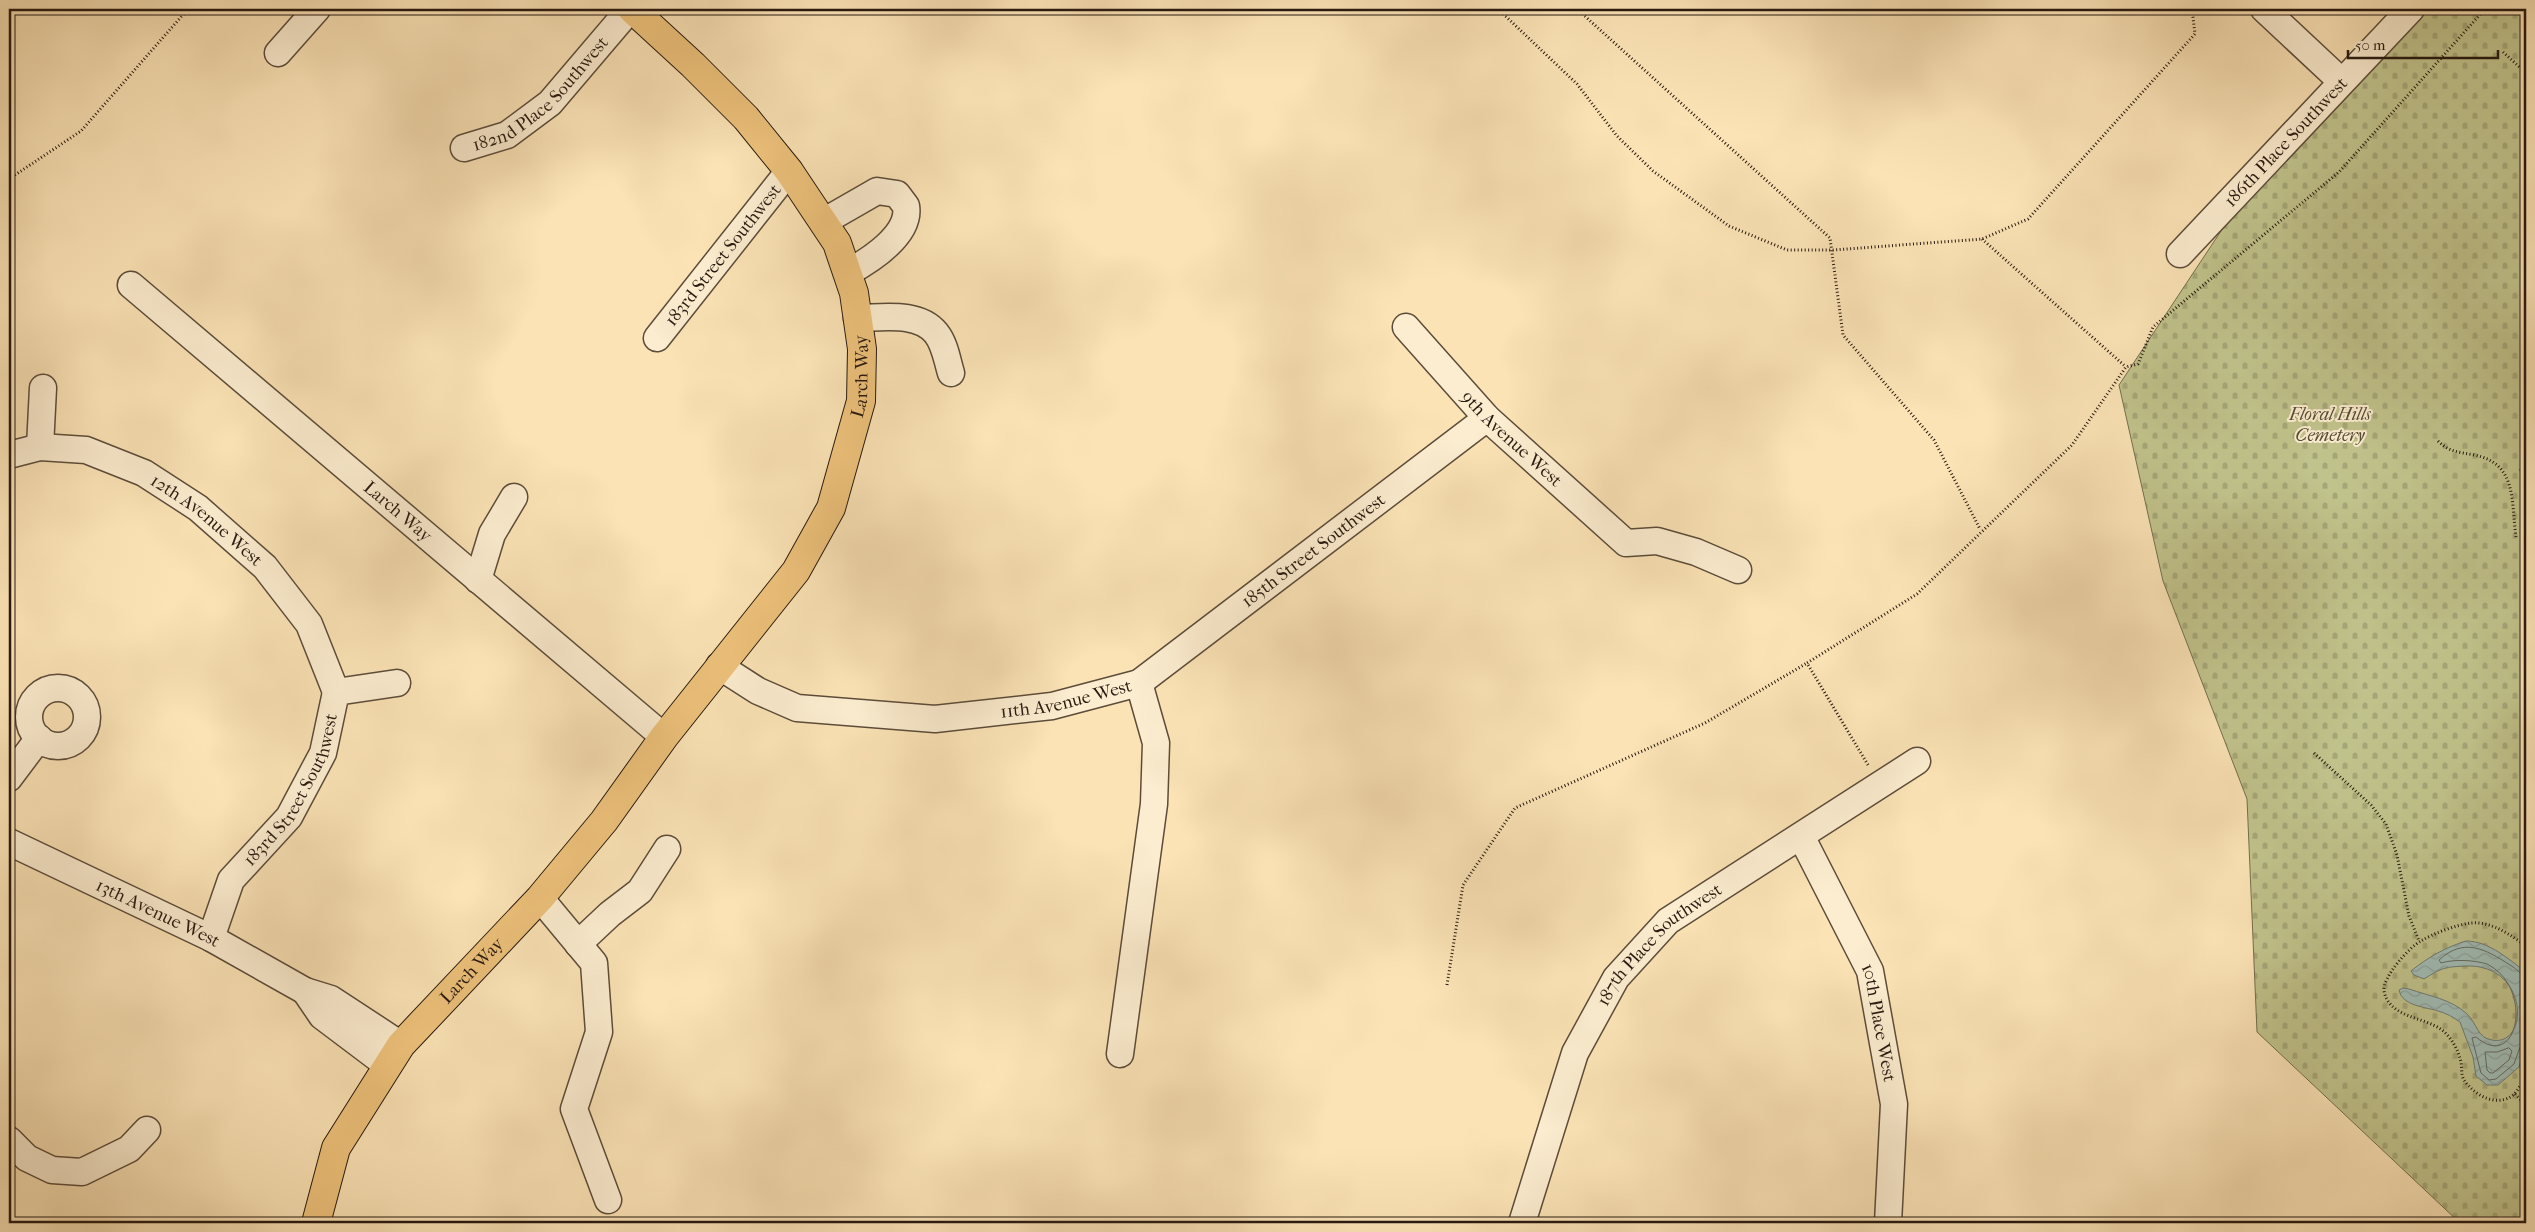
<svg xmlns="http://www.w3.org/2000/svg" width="2535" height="1232" font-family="'IM FELL French Canon',serif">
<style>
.cemetery{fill:url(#cemetery-stones);stroke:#746e4e}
.water{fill:url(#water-waves);stroke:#707b74}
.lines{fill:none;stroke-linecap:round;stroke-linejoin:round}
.shore{stroke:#646b63;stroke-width:1}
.minor-casing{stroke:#5c4c3a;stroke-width:29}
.major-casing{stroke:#271910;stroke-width:30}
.path{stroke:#271910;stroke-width:3;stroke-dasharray:1 2.5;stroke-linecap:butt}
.minor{stroke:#fcedd0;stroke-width:26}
.major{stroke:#eec27b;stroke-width:28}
.labels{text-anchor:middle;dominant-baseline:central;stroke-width:4;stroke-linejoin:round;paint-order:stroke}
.street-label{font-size:18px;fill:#271910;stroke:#fcedd0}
.park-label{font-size:18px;font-style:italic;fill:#554c35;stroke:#fcedd0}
</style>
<defs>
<pattern id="cemetery-stones" width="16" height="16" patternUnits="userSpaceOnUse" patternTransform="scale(1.25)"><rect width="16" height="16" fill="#c1c38c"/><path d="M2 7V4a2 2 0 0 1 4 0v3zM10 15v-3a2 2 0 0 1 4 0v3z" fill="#a6a778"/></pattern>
<pattern id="water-waves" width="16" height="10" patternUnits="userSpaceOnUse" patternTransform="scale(1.25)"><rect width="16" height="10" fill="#a1bdb6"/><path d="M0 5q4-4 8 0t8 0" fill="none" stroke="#8ba29b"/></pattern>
</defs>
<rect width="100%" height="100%" fill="#fbe3b6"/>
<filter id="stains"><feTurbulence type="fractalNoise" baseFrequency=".004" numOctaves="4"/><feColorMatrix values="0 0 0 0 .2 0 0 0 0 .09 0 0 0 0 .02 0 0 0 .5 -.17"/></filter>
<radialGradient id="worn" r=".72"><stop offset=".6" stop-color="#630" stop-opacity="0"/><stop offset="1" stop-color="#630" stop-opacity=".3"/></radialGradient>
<!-- cemetery -->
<path class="cemetery" d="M2410,9H2526V1223H2460L2257,1032L2247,799L2163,581L2119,385L2266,163Z"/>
<!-- water -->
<path class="water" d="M2466,941C2489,941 2508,959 2526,972V1042L2519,1067L2498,1085H2487L2476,1076L2473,1057L2460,1022C2453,1017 2446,1013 2438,1011C2426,1007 2402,1006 2399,990L2403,988L2409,989C2429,996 2451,999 2467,1014C2477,1023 2477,1038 2492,1040C2530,1047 2529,964 2466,966C2445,967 2443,967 2424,979L2414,975L2411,971C2427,958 2446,947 2466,941Z"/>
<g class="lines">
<!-- shore -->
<path class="shore" d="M2526,975C2519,974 2516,968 2510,965C2485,949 2464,937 2439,960L2441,963C2454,959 2474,960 2487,964C2535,988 2518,1073 2476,1037L2472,1038L2481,1073L2489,1080L2496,1079L2514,1064L2520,1047L2526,1044
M2509,1048L2512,1051L2509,1060L2493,1073H2490L2487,1070L2485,1052H2497Z"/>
<!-- minor casing -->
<g class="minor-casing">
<g id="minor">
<path d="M2264,9L2341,81"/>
<path d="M278,53L317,9"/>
<path id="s1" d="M464,148L507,135L550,103L630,9"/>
<path d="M823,222L877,191L897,194L906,206C911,235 869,261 847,273"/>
<path id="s2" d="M2180,254L2411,9"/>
<path id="s3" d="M131,285L664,737"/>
<path d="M857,318C882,318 918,311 936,333C945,344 947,360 951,373"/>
<path id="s4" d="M1406,327L1487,418L1626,543L1657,541L1696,552L1738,570"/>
<path id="s5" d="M657,338L789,171"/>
<path d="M40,447L43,388"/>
<path id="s6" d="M9,455L40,447L86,450L144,473L198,508L265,567L309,624L336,692"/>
<path d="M478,580L492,534L514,497"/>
<path id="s7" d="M719,666L758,691L797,708L935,719L1052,706L1139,683L1487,418"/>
<circle cx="58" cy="717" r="29"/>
<path d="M9,778L39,738"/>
<path id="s8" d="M1801,836L1870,971L1894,1104L1888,1223"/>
<path id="s9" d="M9,842L211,938L305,991L331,999L401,1045"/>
<path d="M540,898L594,963L599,1032L574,1109L608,1200"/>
<path id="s10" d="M211,938L231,880L289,817L323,753L336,692L397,683"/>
<path d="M578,944L610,914L640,891L667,849"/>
<path d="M305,991L322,1016L387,1065"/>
<path d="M1120,1054L1154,804L1156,743L1139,683"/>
<path d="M9,1140L27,1158L52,1170L82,1172L129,1149L147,1130"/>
<path id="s11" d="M1522,1223L1575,1053L1616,978L1668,921L1917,761"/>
</g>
</g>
<!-- major casing -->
<g class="major-casing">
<g id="major">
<path id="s12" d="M316,1223L336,1148L401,1045L540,898L604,821L664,737L796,571L831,508L861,401L862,349L854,293L837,243L789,171L746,118L693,65L632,9"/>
</g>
</g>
<!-- path -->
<path class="path" d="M1498,9L1577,84L1617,136L1653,171L1729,226L1787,250H1833L1982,239L2028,219L2195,34L2192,9
M1577,9L1830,238L1843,335L1934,440L1980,529
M2503,52L2526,73
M9,179L81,131L188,9
M1982,239L2126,367
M2522,273L2526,268
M2438,441C2449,452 2459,452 2474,455C2517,463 2511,500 2516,537
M2520,471L2526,466
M2314,753L2371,805L2386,824L2397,855L2409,916L2419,941
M1868,765L1807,663L1917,594L2072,445L2126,367L2138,364L2153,327L2339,172L2485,9
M2526,946C2511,935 2491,921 2471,923C2456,925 2434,933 2421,941C2409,947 2382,978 2384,991C2389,1018 2425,1017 2442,1030C2452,1038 2458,1050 2461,1062C2462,1068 2461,1075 2464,1080C2474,1095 2497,1108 2513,1095C2518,1091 2522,1082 2526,1077
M1447,985L1463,885L1515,808L1705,723L1807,663
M2515,1094L2526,1105"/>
<!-- minor -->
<use href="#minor" class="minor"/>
<!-- major -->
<use href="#major" class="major"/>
</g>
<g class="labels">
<!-- street labels -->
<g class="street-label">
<text stroke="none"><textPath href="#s1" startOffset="96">182nd Place Southwest</textPath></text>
<text stroke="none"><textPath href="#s2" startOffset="154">186th Place Southwest</textPath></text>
<text stroke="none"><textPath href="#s5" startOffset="106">183rd Street Southwest</textPath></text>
<text stroke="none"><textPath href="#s12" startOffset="1025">Larch Way</textPath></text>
<text stroke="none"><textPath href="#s4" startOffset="154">9th Avenue West</textPath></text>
<text stroke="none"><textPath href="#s3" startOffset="350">Larch Way</textPath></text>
<text stroke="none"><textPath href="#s6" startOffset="219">12th Avenue West</textPath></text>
<text stroke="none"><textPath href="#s7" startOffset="654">185th Street Southwest</textPath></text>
<text stroke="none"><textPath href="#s7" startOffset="360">11th Avenue West</textPath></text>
<text stroke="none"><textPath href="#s10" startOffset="172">183rd Street Southwest</textPath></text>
<text stroke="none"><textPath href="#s9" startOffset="165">13th Avenue West</textPath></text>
<text stroke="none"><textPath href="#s11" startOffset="318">187th Place Southwest</textPath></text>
<text stroke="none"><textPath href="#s12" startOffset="302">Larch Way</textPath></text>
<text stroke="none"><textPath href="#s8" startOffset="204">10th Place West</textPath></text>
</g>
<!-- park labels -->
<g class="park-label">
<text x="2330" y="414">Floral Hills<tspan x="2330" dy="21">Cemetery</tspan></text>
</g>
</g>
<!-- margin -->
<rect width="2535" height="1232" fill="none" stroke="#fbe3b6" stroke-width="30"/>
<rect x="10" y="10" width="2515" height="1212" fill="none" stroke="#271910" stroke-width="2.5"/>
<rect x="15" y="15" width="2505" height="1202" fill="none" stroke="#271910"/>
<!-- scale -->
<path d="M2348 50v8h150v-8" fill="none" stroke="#271910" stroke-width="2.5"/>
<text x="2355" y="50" font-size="15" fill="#271910" stroke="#fcedd0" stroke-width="4" paint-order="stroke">50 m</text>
<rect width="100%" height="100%" filter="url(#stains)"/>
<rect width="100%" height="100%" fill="url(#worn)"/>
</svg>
